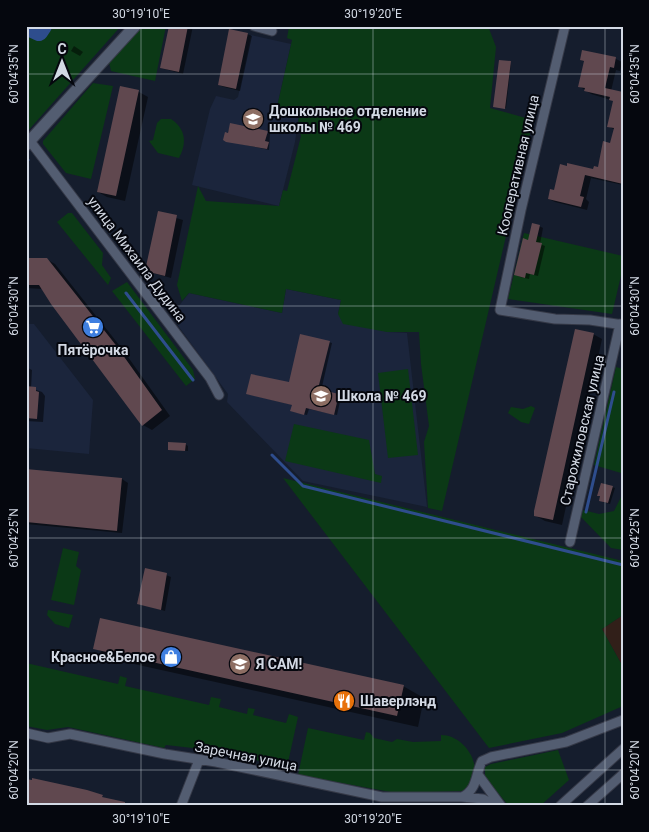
<svg xmlns="http://www.w3.org/2000/svg" width="649" height="832" font-family="Roboto,sans-serif">
<style>
.built{fill:#1b253c}
.industrial{fill:#311f19}
.green{fill:#0b3916}
.shadow{fill:#0007}
.lines{fill:none;stroke-linecap:round;stroke-linejoin:round}
.stream{stroke:#2e4d8d;stroke-width:3}
.river{stroke:#2e4d8d;stroke-width:18}
.building{fill:#60484f}
.minor-casing{stroke:#353947;stroke-width:11}
.tertiary-casing{stroke:#353947;stroke-width:13}
.minor{stroke:#535d71;stroke-width:9}
.tertiary{stroke:#535d71;stroke-width:11}
.ticks{fill:none;stroke:#d3d9e4;stroke-width:1;stroke-opacity:0.45}
.labels{text-anchor:middle;dominant-baseline:central;stroke-width:4;stroke-linejoin:round;paint-order:stroke}
.poi-label{font-size:14px;font-weight:bold;fill:#d3d9e4;stroke:#05070e;text-anchor:start}
.street-label{font-size:14px;fill:#d3d9e4;stroke:#05070e}
.neatline{fill:none;stroke:#d3d9e4;stroke-width:2}
.ticks-label{font-size:12px;text-anchor:middle;fill:#d3d9e4}
</style>
<rect width="100%" height="100%" fill="#151d2d"/>
<!-- built -->
<path class="built" d="M251,35L291,44L277,107L299,114L295,142L279,206L192,185L210,109L216,96L234,100L238,97Z
M286,289L341,300L338,314L387,332L407,333L427,507L303,481L227,402L228,394L171,316L189,293L282,313Z
M26,324H34L93,400L89,454L26,448Z"/>
<!-- industrial -->
<path class="industrial" d="M623,615V667L602,629Z"/>
<!-- green -->
<path class="green" d="M26,26H121L26,133Z
M142,26H166L155,81L111,71L109,62Z
M285,26H488L496,47L490,108L533,120L442,511L428,508L424,442L429,426L421,364L419,332H387L343,324L338,314L341,300L286,289L282,313L189,293L182,301L177,285L198,186L206,201L279,206L283,190L287,191L301,136L298,125L299,114L277,107L292,40L287,38L289,27Z
M93,83L113,86L91,179L66,173L43,144V141Z
M161,119H171C186,129 187,143 179,158L158,153L149,141L153,140L157,123Z
M68,213H72L103,253L102,265L111,278L108,285L57,222Z
M524,233L623,256V267L612,314L508,299Z
M127,282L193,370L195,379L186,386L112,291Z
M616,367L623,369V478L621,473L594,465Z
M408,369L418,455L388,458L378,373Z
M531,406L535,408L529,424L521,422L508,413L511,407L523,409Z
M294,424L369,440L375,474L382,476L381,483L285,461Z
M283,478L623,561V615L602,629L623,667V706L562,733L489,748Z
M623,493V550L611,548L581,517L583,510L599,514L614,511Z
M63,548L79,552L76,566L81,570L74,605L51,600Z
M48,610L73,615L69,628L55,624L47,615Z
M26,663L118,684L120,676L127,678L125,686L209,705L211,697L221,699L219,707L247,714L248,708L255,709L253,715L286,723L289,714L298,717L287,767L210,750L166,745L164,748L68,727L47,730L26,726Z
M308,728L364,740L366,732L370,733L374,738L392,742L397,739L413,742L441,741V735C459,735 475,753 475,771C475,776 471,783 470,787L462,791L396,793L298,775Z
M558,750L569,780L540,806H509L485,778V767L491,764Z"/>
<!-- shadow -->
<path class="shadow" d="M170,26H193L183,74L161,68Z
M247,34L252,36L240,91L224,87L219,85Z
M74,46L83,52L80,56L71,51Z
M616,59L622,62L620,71L616,70L611,91L623,94V185L591,178L586,199L589,202L587,210L555,202L549,199L555,191L561,166L594,170L598,168L611,144L615,130L608,126L614,101L591,94L579,86L585,62L581,60Z
M511,63L506,108L495,107Z
M121,88L139,92L148,97L125,201L107,197L98,192Z
M231,124L270,134L269,150L227,141L225,140Z
M159,213L183,220L171,278L146,271Z
M539,226L543,228L540,244L545,246L538,276L530,274L529,279L520,277L516,275L529,241Z
M26,259H46L55,264L123,350L170,416L152,430L143,425L43,289L26,288Z
M593,334L602,339L562,525L545,521L536,516Z
M329,342L332,343L321,391L341,397L337,415L309,409L307,415L294,412L292,411L293,405L248,394L290,384Z
M26,367L32,370L31,388L42,392L45,396L43,422L26,421Z
M185,444L188,446V451L169,449Z
M26,470L122,479L128,483L122,533L26,524Z
M612,487L615,488L610,504L603,502Z
M166,575L171,577L165,611L138,603Z
M95,648L403,686L424,698L418,727L116,660Z"/>
<g class="lines">
<!-- stream -->
<path class="stream" d="M26,162L28,160
M126,293L193,380
M272,455L303,486L623,565
M586,512L614,392"/>
<!-- river -->
<path class="river" d="M26,26L39,32L43,26"/>
</g>
<!-- building -->
<path class="building" d="M169,26H188L179,72L160,68Z
M229,29L248,33L236,89L218,85Z
M582,50L616,57L614,68L610,67L605,88L623,92V184L585,175L580,196L584,197L581,207L548,199L550,189L554,190L560,164L567,166V163L593,169L594,166L598,167L603,141L610,143L614,128L607,127L613,101L609,100L610,97L584,91L585,88L578,87L584,61L580,60Z
M499,60L511,61L505,109L493,107Z
M120,86L139,90L116,196L97,192Z
M230,123L268,131L265,141L269,142L267,149L226,142L223,140L225,132L228,133Z
M158,211L177,215L165,276L145,271Z
M532,223L540,225L536,242L542,243L534,275L526,273L525,278L514,275L523,238L528,240Z
M26,258H47L115,344L162,410L142,426L51,304L39,285H26Z
M575,329L594,333L553,520L534,516V511Z
M300,334L330,341L318,389L339,394L334,415L306,408L304,415L290,411L292,405L246,394L251,374L289,382Z
M26,386L36,387V391L39,392L37,419L26,418Z
M168,442L186,443L185,451L168,450Z
M26,469L122,478L117,531L26,522Z
M601,483L613,486L608,503L599,501L600,496H597Z
M145,568L167,573L161,610L137,604Z
M100,618L404,685L397,716L93,649Z
M32,778L87,790L103,795L102,797L125,802V806H26V779L32,780Z"/>
<g class="lines">
<!-- minor casing -->
<g class="minor-casing">
<path id="minor" d="M254,26L272,31
M565,26L521,210L500,310L555,319L590,320L623,325
M30,141L210,378L219,395
M570,542L620,324
M26,733L48,738L70,734L165,754L216,762L382,797H462L483,799L496,806
M479,776L501,806
M462,797C478,789 475,775 482,761L491,757L566,742L623,720
M181,806L199,760
M560,806L623,749
M587,806L623,774"/>
</g>
<!-- tertiary casing -->
<g class="tertiary-casing">
<path id="tertiary" d="M26,145L135,26"/>
</g>
<!-- minor -->
<use href="#minor" class="minor"/>
<!-- tertiary -->
<use href="#tertiary" class="tertiary"/>
</g>
<!-- ticks -->
<path class="ticks" d="M141,26V806M373,26V806M605,26V806M26,74H623M26,306H623M26,538H623M26,770H623"/>
<!-- icons -->
<defs>
<g id="school-disc" transform="scale(1.125)"><circle r="9.5" fill="#8d6e63" stroke="#05070e"/><path d="M0-5L7-2L0 1L-7-2ZM-4 1L0 2.5L4 1V4Q0 6-4 4Z" fill="#fff"/></g>
<g id="supermarket-disc" transform="scale(1.125)"><circle r="9.5" fill="#3f7fe0" stroke="#05070e"/><path d="M-6-5.5h2.5l.6 2H6L4.5 2H-2.5L-4.4-4H-6ZM-1.5 3.2a1.3 1.3 0 1 0 .1 0ZM3 3.2a1.3 1.3 0 1 0 .1 0Z" fill="#fff"/></g>
<g id="shop-disc" transform="scale(1.125)"><circle r="9.5" fill="#3f7fe0" stroke="#05070e"/><path d="M-5-2.5h2.3a2.7 3.5 0 0 1 5.4 0H5L5.5 6h-11ZM-1.5-2.5h3a1.5 2.3 0 0 0-3 0Z" fill="#fff"/></g>
<g id="restaurant-disc" transform="scale(1.125)"><circle r="9.5" fill="#e8710a" stroke="#05070e"/><path d="M-5-6h1v4h1v-4h1v4h1v-4h1v5L-1.5 .5V6h-2V.5L-5-1ZM5-6V6H3V1.5H1.5Q1.5-4 5-6Z" fill="#fff"/></g>
</defs>
<g fill-rule="evenodd">
<use href="#school-disc" x="253" y="119"/>
<use href="#supermarket-disc" x="93" y="327"/>
<use href="#school-disc" x="321" y="396"/>
<use href="#shop-disc" x="171" y="657"/>
<use href="#school-disc" x="240" y="664"/>
<use href="#restaurant-disc" x="344" y="701"/>
</g>
<g class="labels">
<!-- poi labels -->
<g class="poi-label">
<text x="269" y="111">Дошкольное отделение<tspan x="269" dy="16">школы № 469</tspan></text>
<text x="93" y="350" text-anchor="middle">Пятёрочка</text>
<text x="337" y="396">Школа № 469</text>
<text x="155" y="657" text-anchor="end">Красное&amp;Белое</text>
<text x="256" y="664">Я САМ!</text>
<text x="360" y="701">Шаверлэнд</text>
</g>
<!-- street labels -->
<g class="street-label">
<text transform="translate(518 165) rotate(-77)">Кооперативная улица</text>
<text transform="translate(137 259) rotate(53)">улица Михаила Дудина</text>
<text transform="translate(582 430) rotate(-77)">Старожиловская улица</text>
<text transform="translate(246 756) rotate(11)">Заречная улица</text>
</g>
</g>
<!-- border -->
<rect width="649" height="832" fill="none" stroke="#05070e" stroke-width="55"/>
<!-- north arrow -->
<g transform="translate(62 62)" stroke="#05070e" stroke-width="4" paint-order="stroke">
<path d="M0-4L9 19L0 12L-9 19Z" fill="#d3d9e4"/>
<text y="-8" font-size="14" font-weight="bold" text-anchor="middle" fill="#d3d9e4">С</text>
</g>
<rect x="28" y="28" width="594" height="776" class="neatline"/>
<g class="ticks-label">
<text x="141" y="18">30°19'10"E</text>
<text x="373" y="18">30°19'20"E</text>
<text transform="translate(14 74) rotate(-90)" y="4">60°04'35"N</text>
<text transform="translate(635 74) rotate(-90)" y="4">60°04'35"N</text>
<text transform="translate(14 306) rotate(-90)" y="4">60°04'30"N</text>
<text transform="translate(635 306) rotate(-90)" y="4">60°04'30"N</text>
<text transform="translate(14 538) rotate(-90)" y="4">60°04'25"N</text>
<text transform="translate(635 538) rotate(-90)" y="4">60°04'25"N</text>
<text transform="translate(14 770) rotate(-90)" y="4">60°04'20"N</text>
<text transform="translate(635 770) rotate(-90)" y="4">60°04'20"N</text>
<text x="141" y="823">30°19'10"E</text>
<text x="373" y="823">30°19'20"E</text>
</g>
</svg>
